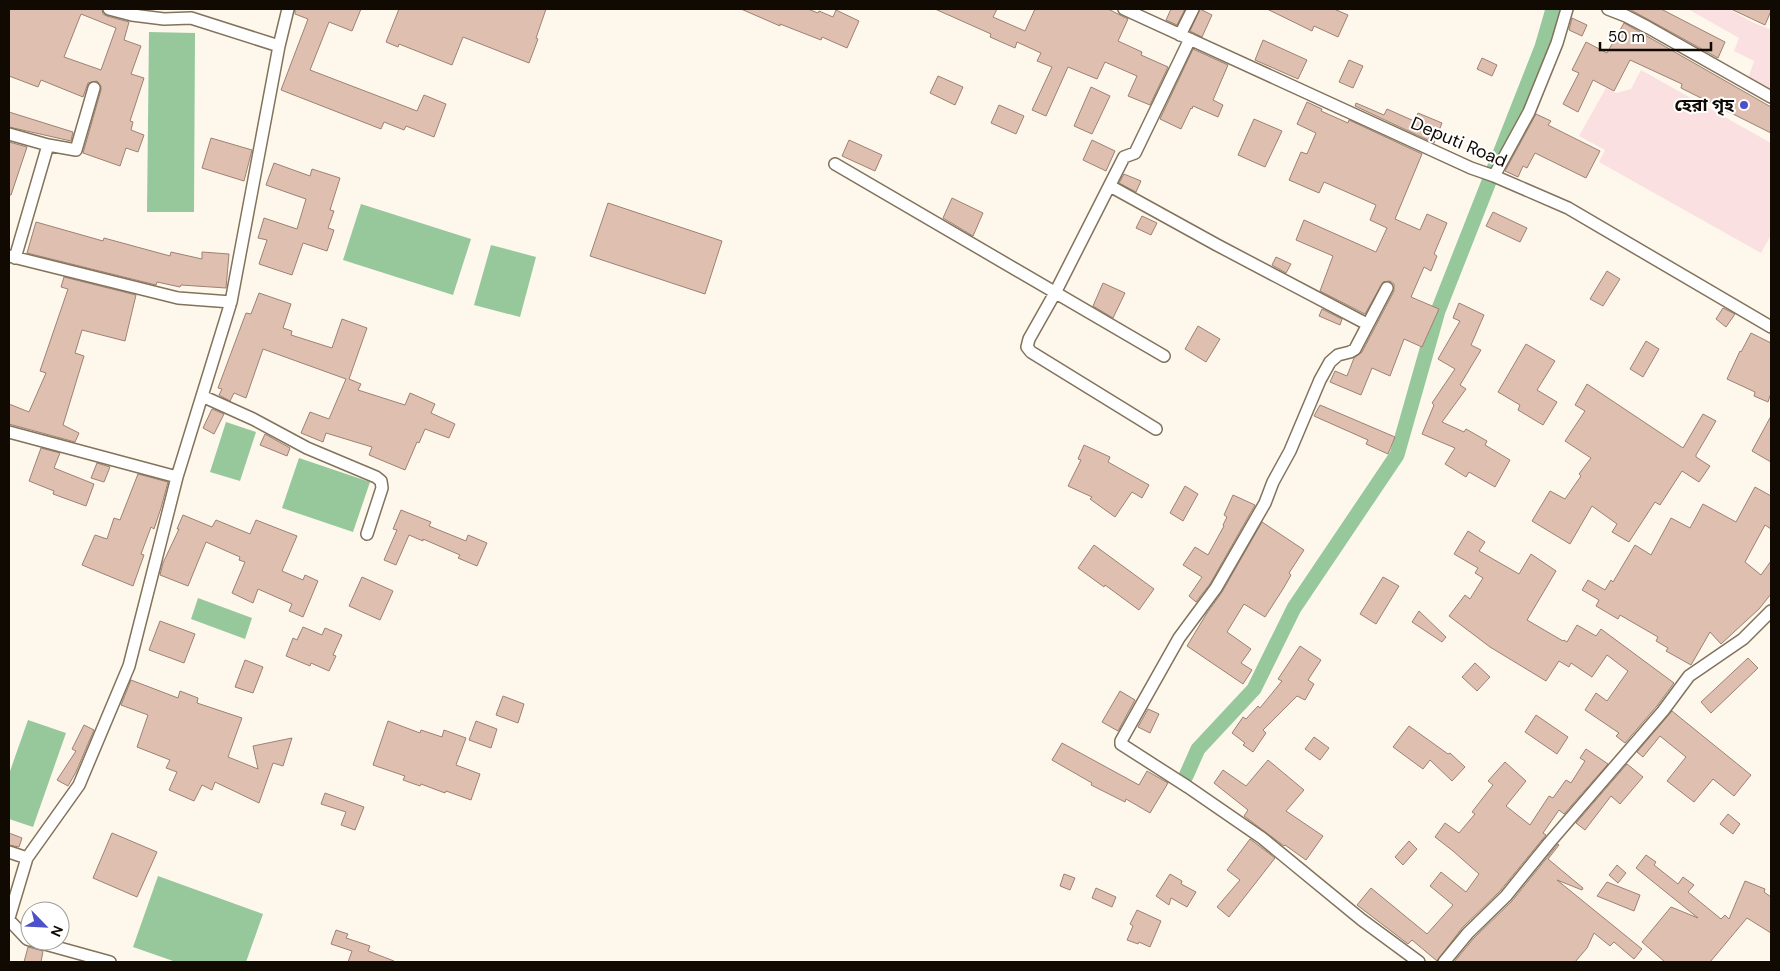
<svg xmlns="http://www.w3.org/2000/svg" width="1780" height="971" font-family="'DM Sans','Noto Sans Bengali',sans-serif">
<style>
.green{fill:#fae0e1}
.water{fill:#96c89c}
.lines{fill:none;stroke-linecap:round;stroke-linejoin:round}
.canal{stroke:#96c89c;stroke-width:15}
.building{fill:#dfc0b0;stroke:#9e8173;fill-rule:evenodd}
.street-casing{stroke:#82735a;stroke-width:14}
.street{stroke:#fff;stroke-width:11}
.poi-dot{fill:#4c51c7;stroke:#fff;stroke-width:2}
.labels{text-anchor:middle;dominant-baseline:central;stroke-width:4;stroke-linejoin:round;paint-order:stroke}
.poi-label{font-size:18px;font-weight:bold;fill:#100a03;stroke:#fff;text-anchor:end}
.street-label{font-size:18px;fill:#100a03;stroke:#fff}
</style>
<rect width="100%" height="100%" fill="#fef7ec"/>
<!-- green -->
<path class="green" d="M1688,9H1729L1752,22L1769,29L1771,27V92L1748,79L1754,61L1734,51L1739,38Z
M1641,70L1771,143V235L1761,253L1599,162L1605,150L1579,136L1606,88L1616,93L1631,89Z"/>
<!-- water -->
<path class="water" d="M149,32L195,33L194,212H147Z
M361,204L471,239L453,295L343,260Z
M491,245L536,257L520,317L474,305Z
M226,422L256,432L240,481L210,472Z
M299,458L370,482L353,532L282,508Z
M198,598L252,618L245,639L191,619Z
M28,720L66,733L33,827L9,819V774Z
M158,876L263,914L246,962H176L133,947Z"/>
<g class="lines">
<!-- canal -->
<path class="canal" d="M1186,776L1198,749L1254,689L1294,608L1397,455L1438,311L1542,47L1553,9"/>
</g>
<!-- building -->
<path class="building" d="M9,9H102L103,14L107,16L129,22L124,40L141,46L131,74L144,78L130,121L133,122L131,130L144,135L138,152L126,148L120,166L83,153L101,90V86L97,81L88,83L83,97L41,80L38,87L9,76ZM81,14L116,28L101,70L64,57Z
M295,9H361L352,31L329,22L310,70L417,111L424,95L446,104L434,137L406,126L404,130L384,122L381,129L281,90L308,19L295,14Z
M399,9H546L536,38L538,39L529,63L463,37L452,65L399,44L398,47L386,42Z
M741,9H808L818,13L819,11L833,17L836,10L859,21L847,48L822,37L821,40L780,24V26Z
M935,9H997L993,17L1025,31L1035,9H1108L1128,19L1118,41L1142,52L1141,55L1168,67L1150,105L1128,96L1137,76L1105,62L1097,79L1068,67L1046,116L1032,110L1052,67L1037,61L1041,53L1017,42L1015,48L990,37L991,34Z
M1171,9H1185L1177,25L1166,20Z
M1200,9L1212,15L1202,37L1190,31Z
M1267,9H1334L1348,15L1338,37L1314,26L1312,31Z
M1632,9H1661L1725,42L1718,58L1631,10Z
M1731,9H1771V11L1765,25Z
M1572,18L1587,25L1582,36L1569,30Z
M1624,23L1771,107V133L1681,88L1682,84L1630,60L1614,91L1593,80L1578,112L1563,104L1579,73L1572,70L1586,42L1607,53Z
M1263,40L1307,60L1298,79L1255,60Z
M1193,49L1228,65L1213,100L1223,105L1218,117L1193,106L1192,109L1191,108L1181,129L1160,119Z
M1482,58L1497,65L1492,76L1477,69Z
M1349,60L1363,66L1353,88L1339,82Z
M938,76L963,87L955,105L930,93Z
M1091,87L1110,96L1092,134L1074,126Z
M1307,102L1322,109L1321,111L1348,123L1349,120L1422,154L1395,219L1420,230L1427,214L1447,223L1434,254L1437,256L1431,271L1424,267L1411,297L1439,309L1422,347L1404,339L1390,376L1372,368L1361,395L1330,382L1335,371L1347,376L1354,358L1362,352L1394,291V284L1390,281L1383,282L1365,314L1359,311L1320,291L1333,256L1296,240L1304,220L1376,252L1387,228L1370,220L1376,205L1324,182L1319,193L1289,180L1301,152L1307,154L1316,133L1297,124Z
M1356,103L1384,115L1387,109L1414,121L1418,113L1442,123L1434,143L1355,106Z
M999,105L1024,116L1016,134L991,123Z
M9,112L73,132L71,141L9,127Z
M1536,114L1551,121L1548,125L1600,151L1586,178L1535,153L1527,168L1523,166L1518,177L1505,171Z
M1254,119L1282,131L1265,167L1238,155Z
M211,138L252,150L244,181L202,168Z
M849,140L882,155L875,171L842,156Z
M1092,140L1115,151L1106,171L1083,160Z
M9,142L27,147L11,195H9Z
M274,163L310,176L312,169L340,178L330,210L334,211L328,228L334,230L327,251L303,243L292,275L259,264L267,240L258,238L264,218L297,229L306,199L266,185Z
M1124,174L1141,181L1136,192L1119,183Z
M952,198L983,213L973,236L943,218Z
M608,203L722,241L705,294L590,256Z
M1493,212L1527,228L1520,242L1486,226Z
M1142,216L1157,223L1151,235L1136,228Z
M36,222L103,241L104,238L170,256L171,252L202,259V252L229,254L226,288L181,285L180,287L157,282L156,285L27,253Z
M1276,257L1291,264L1286,273L1272,265Z
M1607,271L1620,279L1603,306L1590,299Z
M64,277L136,295L125,341L82,330L75,353L84,356L63,425L79,433L75,442L9,424V404L29,412L46,373L40,371L68,289L61,287Z
M1103,283L1125,293L1113,318L1093,306Z
M259,293L291,304L283,328L292,331L291,335L332,348L342,319L367,328L349,379L361,384L358,390L405,405L410,393L435,404L431,413L455,424L449,438L425,429L419,443L417,442L405,470L369,455L372,447L326,433L323,442L301,433L310,412L329,419L346,379L263,349L246,398L234,393L230,401L219,395L222,389L218,388L246,313L251,314Z
M1459,303L1484,315L1471,345L1481,350L1460,385L1466,389L1442,422L1464,432L1466,429L1487,441L1485,445L1510,460L1495,487L1469,472L1466,477L1445,464L1455,448L1422,434L1434,405L1432,403L1455,369L1438,359L1460,321L1453,318Z
M1723,308L1735,314L1726,327L1716,319Z
M1322,309L1342,319L1340,325L1319,316Z
M1198,326L1220,339L1206,362L1185,349Z
M1751,333L1771,343V393L1768,402L1754,396L1755,392L1727,379L1740,351L1741,352Z
M1646,341L1659,349L1643,377L1630,369Z
M1526,344L1555,361L1537,390L1557,402L1543,425L1518,410L1520,405L1498,392Z
M1587,384L1683,448L1703,414L1716,421L1696,455V457L1710,466L1699,482L1682,471L1660,505L1655,502L1629,542L1612,532L1617,524L1592,506L1570,544L1532,521L1550,491L1565,499L1581,476L1579,474L1591,458L1565,441L1585,411L1575,405Z
M1320,405L1395,437L1388,454L1366,444L1368,440L1314,416Z
M212,409L224,414L214,434L203,428Z
M1771,416V462L1752,451Z
M265,434L290,448L287,456L260,445Z
M1084,445L1110,457L1108,462L1149,485L1142,498L1132,492L1115,517L1090,499L1092,497L1068,486L1081,460L1078,459Z
M41,448L60,453L54,468L94,484L86,506L53,494L54,491L29,481Z
M97,463L110,467L104,482L91,478Z
M138,474L168,482L161,508L154,529L151,527L141,554L144,555L133,586L82,565L95,535L107,539L114,518L120,520Z
M1185,486L1198,494L1183,521L1170,513Z
M1755,487L1771,496V529L1765,525L1745,562L1761,575L1771,561V594L1759,609L1721,644L1710,632L1691,665L1666,651L1668,648L1656,641L1658,637L1620,615L1618,619L1596,606L1599,600L1582,590L1588,580L1605,590L1611,580L1613,582L1635,545L1651,555L1671,518L1690,528L1703,504L1736,522Z
M1233,495L1255,505L1210,584L1196,602L1189,596L1202,577L1183,565L1195,547L1208,555L1224,526L1223,525L1227,517L1224,515Z
M401,510L431,522L429,526L466,541L468,535L487,543L477,566L458,558L460,555L423,539V541L409,535L396,565L384,560L397,530L393,529Z
M183,515L212,527L216,520L250,534L256,520L297,536L282,571L303,580L305,575L318,581L303,617L289,611L292,604L258,589L253,603L232,593L245,562L239,560L240,557L206,542L188,586L160,575L163,563L179,529H177Z
M1262,522L1304,550L1289,573L1291,575L1283,589L1265,617L1244,604L1227,632L1251,649L1241,663L1252,670L1243,684L1187,646L1207,613L1222,592Z
M1468,531L1485,542L1479,551L1519,574L1531,554L1556,571L1527,620L1563,641L1564,640L1567,642L1577,625L1596,636L1601,629L1674,683L1657,706L1625,743L1616,736L1619,733L1585,710L1596,693L1607,701L1628,671L1607,655L1592,677L1571,663L1569,667L1559,661L1546,681L1490,647L1449,616L1465,595L1470,599L1483,578L1475,573L1478,568L1454,554Z
M1094,545L1154,589L1139,610L1105,585L1104,587L1078,568Z
M362,577L393,591L380,620L349,606Z
M1383,577L1399,586L1376,624L1360,614Z
M1419,611L1446,637L1442,642L1412,622Z
M160,621L195,634L184,663L149,650Z
M303,627L322,635L325,628L342,635L333,655L336,656L329,671L311,663L310,666L286,656L293,638L297,640Z
M1300,646L1321,660L1308,680L1314,684L1305,700L1297,696L1263,730L1266,733L1253,752L1243,745L1245,743L1232,733L1243,717L1246,719L1258,706L1260,708L1282,681L1278,679Z
M1748,658L1758,668L1711,713L1701,702Z
M245,660L263,667L253,693L235,687Z
M1475,663L1490,677L1477,691L1462,677Z
M131,680L178,698L180,691L198,698L197,703L242,718L228,757L258,769L253,746L292,738L283,766L273,763L259,803L215,782L212,790L202,785L194,801L169,790L177,772L166,768L170,760L137,747L148,715L121,705Z
M1120,691L1135,700L1118,731L1102,722Z
M503,696L524,704L518,723L496,715Z
M1148,709L1159,714L1150,733L1138,727Z
M1672,711L1751,775L1734,796L1713,779L1694,802L1667,781L1686,757L1660,736L1643,757L1637,752Z
M1536,715L1568,737L1557,754L1525,732Z
M388,721L420,733L421,730L442,737L444,730L466,738L456,765L480,774L471,800L446,791L445,793L421,784L420,786L403,780L405,776L373,765Z
M476,721L497,729L491,748L469,740Z
M84,725L94,730L76,772L68,786L57,780L76,751L72,749Z
M1409,726L1448,754L1450,753L1465,767L1452,781L1430,760L1423,769L1393,747Z
M1314,737L1329,748L1320,760L1305,749Z
M1062,743L1139,785L1147,771L1168,783L1150,813L1126,799L1125,802L1091,785L1092,783L1052,760Z
M1586,749L1608,764L1564,814L1559,810L1543,833L1546,835L1500,891L1462,928L1437,961L1412,940L1408,944L1357,905L1371,888L1427,934L1453,905L1430,886L1441,872L1466,892L1479,874L1453,851L1435,837L1445,823L1459,833L1475,814L1472,812L1493,785L1488,781L1505,762L1526,781L1506,806L1530,825L1549,796L1553,798L1566,780L1571,783L1585,761L1580,758Z
M1268,760L1304,790L1286,811L1323,836L1306,860L1285,845L1284,846L1244,816L1248,810L1214,783L1223,770L1246,786Z
M1627,764L1643,777L1620,804L1611,796L1585,830L1576,823Z
M325,793L364,807L355,830L341,825L346,812L321,804Z
M1728,814L1740,824L1733,834L1720,824Z
M9,833L22,838L19,847L9,845Z
M112,833L157,852L137,897L93,878Z
M1250,839L1275,858L1229,917L1217,907L1240,880L1227,870Z
M1409,841L1417,849L1403,865L1395,857Z
M1558,844L1559,845L1548,859L1583,888L1582,890L1557,880L1642,949L1634,959L1614,942L1610,946L1594,933L1587,948L1575,962H1454L1474,938L1512,901Z
M1646,855L1656,862L1654,865L1678,884L1683,877L1694,885L1688,892L1721,919L1725,915L1729,919L1745,881L1765,889L1764,892L1771,897V933L1747,918L1710,962H1665L1642,942L1671,907L1698,918L1636,868Z
M1617,865L1626,873L1618,883L1609,875Z
M1064,874L1075,878L1070,890L1060,886Z
M1170,874L1182,881L1181,884L1196,892L1187,907L1171,898L1169,905L1156,896Z
M1607,882L1640,895L1634,911L1597,896Z
M1096,888L1116,897L1112,907L1092,898Z
M1137,910L1161,921L1150,947L1139,942L1138,944L1127,940L1133,926L1130,924Z
M336,930L348,934L346,938L370,946L368,951L394,961V962H348L352,951L331,944Z
M28,947L43,951L41,962H24Z"/>
<g class="lines">
<!-- street casing -->
<g class="street-casing">
<path id="street" d="M109,9L132,15
M133,9L132,15L164,19L191,18L279,46
M1124,9L1471,168L1494,176L1568,208L1771,327
M1608,9L1626,16L1649,28L1771,97
M1180,35L1193,9
M9,134L48,145L15,258
M48,145L76,150L94,88
M835,164L1164,356
M1494,176L1529,112L1557,43L1567,9
M1110,186L1217,245L1367,324
M9,256L178,298L231,302
M1387,288L1355,349L1350,352L1338,355L1330,362L1320,380L1290,451L1273,482L1265,503L1216,588L1179,638L1121,741V744L1188,787L1262,838L1362,920L1419,962
M202,396L253,419L307,448L376,477L381,481L382,488L367,534
M1156,429L1031,352L1027,347L1029,339L1055,293L1124,157L1135,153L1190,39
M9,432L177,477
M9,852L27,858
M9,918L27,858L79,785L129,666L177,477L231,302L279,46L288,9
M9,920L27,939L30,940
M34,941L110,962
M1444,962L1468,933L1506,896L1549,843L1663,711L1689,676L1743,639L1771,611"/>
</g>
<!-- street -->
<use href="#street" class="street"/>
</g>
<!-- markers -->
<circle class="poi-dot" cx="1744" cy="105" r="5"/>
<g class="labels">
<!-- poi labels -->
<g class="poi-label">
<text x="1734" y="105">হেরা গৃহ</text>
</g>
<!-- street labels -->
<g class="street-label">
<text transform="translate(1459 142) rotate(23)">Deputi Road</text>
</g>
</g>
<!-- border -->
<rect width="1780" height="971" fill="none" stroke="#100a03" stroke-width="20"/>
<!-- north arrow -->
<g transform="translate(45 926) rotate(114)"><circle r="24" fill="#ffffff" stroke="#9f9d9a"/>
<path d="M0-4L9 19L0 12L-9 19Z" fill="#4c51c7"/>
<text y="-8" font-size="14" font-weight="bold" text-anchor="middle" fill="#100a03">N</text>
</g>
<!-- scale -->
<path d="M1600 42v8h111v-8" fill="none" stroke="#100a03" stroke-width="2.5"/>
<text x="1608" y="42" font-size="15" fill="#100a03" stroke="#ffffff" stroke-width="4" paint-order="stroke">50 m</text>
</svg>
